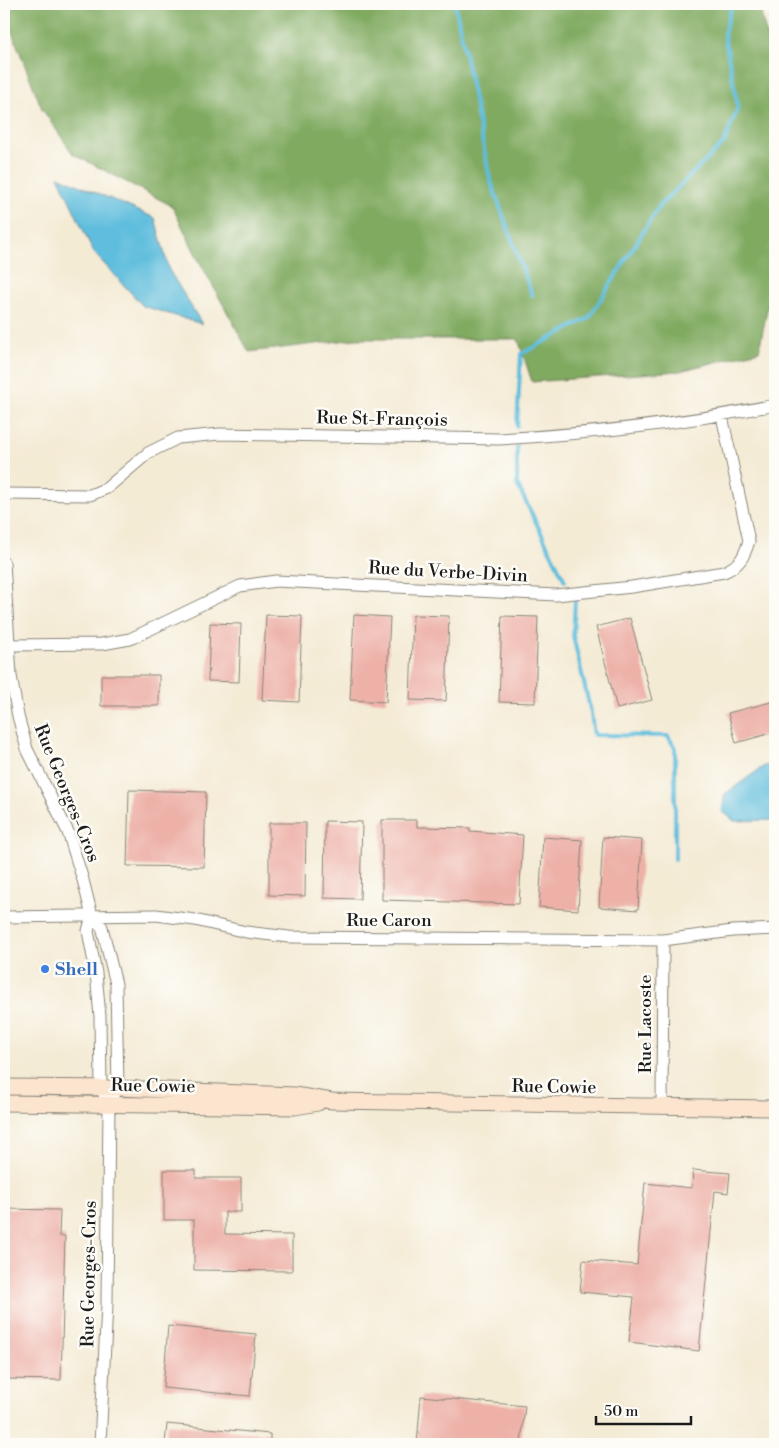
<svg xmlns="http://www.w3.org/2000/svg" width="779" height="1448" font-family="'Libre Bodoni',serif">
<style>
.forest{fill:#80aa61;stroke:#4e633e}
.water{fill:#5ebddd;stroke:#3d6c7c}
.lines{fill:none;stroke-linecap:round;stroke-linejoin:round}
.stream{stroke:#5ebddd;stroke-width:4}
.building{fill:#edb1a8}
.minor-casing{stroke:#888478;stroke-width:13}
.secondary-casing{stroke:#888478;stroke-width:17}
.minor{stroke:#fff;stroke-width:11}
.secondary{stroke:#fce5cf;stroke-width:15}
.shop-dot{fill:#3f7fe0;stroke:#fdfcf7;stroke-width:2}
.labels{text-anchor:middle;dominant-baseline:central;stroke-width:5;stroke-linejoin:round;paint-order:stroke}
.street-label{font-size:18px;fill:#1c1c1c;stroke:#fdfcf7}
.shop-label{font-size:18px;font-weight:bold;fill:#366cbe;stroke:#fdfcf7;text-anchor:start}
</style>
<rect width="100%" height="100%" fill="#fdfcf7"/>
<filter id="ink" filterUnits="userSpaceOnUse"><feTurbulence type="fractalNoise" baseFrequency=".02" numOctaves="2"/><feDisplacementMap in="SourceGraphic" scale="10" xChannelSelector="R" yChannelSelector="G"/><feConvolveMatrix kernelMatrix="1 2 1 2 8 2 1 2 1" color-interpolation-filters="sRGB"/></filter>
<filter id="wash" filterUnits="userSpaceOnUse"><feTurbulence type="fractalNoise" baseFrequency=".0096" numOctaves="4" result="noise"/><feDisplacementMap in="SourceGraphic" scale="20" xChannelSelector="R" yChannelSelector="G"/><feGaussianBlur stdDeviation="1.12" result="paint"/><feColorMatrix in="noise" values="0 0 0 0 0 0 0 0 0 0 0 0 0 0 0 0 0 1.4 0 .05"/><feComposite in="paint" operator="in"/></filter>
<g filter="url(#wash)">
<rect width="100%" height="100%" fill="#f4ebd5"/>
<!-- forest -->
<path class="forest" d="M4,4H759L775,72V269L759,351L680,371L532,382L518,339H357L249,352L198,259L172,206L73,154L42,109L4,12Z"/>
<!-- water -->
<path class="water" d="M58,176L155,218L169,270L202,324L143,306L94,253Z
M775,764V820L734,821L722,811L725,794L764,766Z"/>
<g class="lines">
<!-- stream -->
<path class="stream" d="M455,4L490,179L532,295
M517,426L521,354L589,318L660,205L724,143L738,107L724,34L732,4
M517,447V484L565,581
M575,601L573,636L591,713L594,735L668,736L675,748V859"/>
</g>
<g id="blocks">
<!-- building -->
<path class="building" d="M266,615L302,616L299,702L262,700Z
M354,615L390,617L386,702L350,700Z
M413,615L449,616L446,701L410,700Z
M502,616L538,617L535,703L499,702Z
M630,618L652,700L617,709L596,627Z
M210,623L241,624L239,682L208,681Z
M101,675H159V706H101Z
M775,701V732L736,743L728,713Z
M129,790L206,792L204,867L127,866Z
M382,820H417V827L470,828V831L523,835L519,904L382,900Z
M325,821L362,822L360,899L324,898Z
M269,823H306L305,896L269,895Z
M543,837L582,840L578,910L539,907Z
M603,837L642,840L638,910L599,907Z
M164,1170H196V1178H241V1212H225V1234L292,1235V1271L194,1270V1220H164Z
M693,1170L730,1173L728,1193L715,1191L699,1351L629,1342L634,1297L580,1292L583,1260L637,1265L645,1183L692,1188Z
M6,1209L60,1210L59,1236H65L61,1380L4,1379Z
M168,1326L256,1334L250,1396L163,1388Z
M421,1396L525,1406L521,1444H417Z
M167,1424L270,1434V1444H165Z"/>
</g>
</g>
<g filter="url(#ink)">
<use href="#blocks" fill-opacity="0" stroke="#888478" stroke-width="1"/>
<g class="lines">
<!-- minor casing -->
<g class="minor-casing">
<path id="minor" d="M4,494L90,495L107,488L148,453L178,438L220,434L499,439C591,434 685,423 775,405
M4,563L11,676L18,716L27,749L68,832L83,880L92,916L88,931L96,973L100,1017L101,1088L109,1104L107,1305L100,1444
M11,645L102,644L130,639L240,586L276,581L556,595L632,587L724,572C740,565 744,557 749,541L722,416
M92,916L102,927L116,984L118,1088L109,1104
M4,917L156,915L195,920L246,932L289,937L663,940L733,931L775,929
M662,1108L663,940"/>
</g>
<!-- secondary casing -->
<g class="secondary-casing">
<path id="secondary" d="M4,1087L118,1088L294,1095L332,1101L775,1108
M4,1103L295,1107L318,1103"/>
</g>
<!-- minor -->
<use href="#minor" class="minor"/>
<!-- secondary -->
<use href="#secondary" class="secondary"/>
</g>
</g>
<!-- markers -->
<circle class="shop-dot" cx="45" cy="969" r="5"/>
<g class="labels">
<!-- street labels -->
<g class="street-label">
<text transform="translate(382 419) rotate(1)">Rue St-François</text>
<text transform="translate(448 572) rotate(3)">Rue du Verbe-Divin</text>
<text transform="translate(67 793) rotate(68)">Rue Georges-Cros</text>
<text x="389" y="920">Rue Caron</text>
<text transform="translate(645 1024) rotate(-90)">Rue Lacoste</text>
<text transform="translate(153 1086) rotate(1)">Rue Cowie</text>
<text transform="translate(554 1087) rotate(1)">Rue Cowie</text>
<text transform="translate(89 1274) rotate(-89)">Rue Georges-Cros</text>
</g>
<!-- shop labels -->
<g class="shop-label">
<text x="55" y="969">Shell</text>
</g>
</g>
<!-- margin -->
<rect width="779" height="1448" fill="none" stroke="#fdfcf7" stroke-width="20"/>
<!-- scale -->
<path d="M596 1416v8h95v-8" fill="none" stroke="#1c1c1c" stroke-width="2.5"/>
<text x="604" y="1416" font-size="15" fill="#1c1c1c" stroke="#fdfcf7" stroke-width="4" paint-order="stroke">50 m</text>
</svg>
